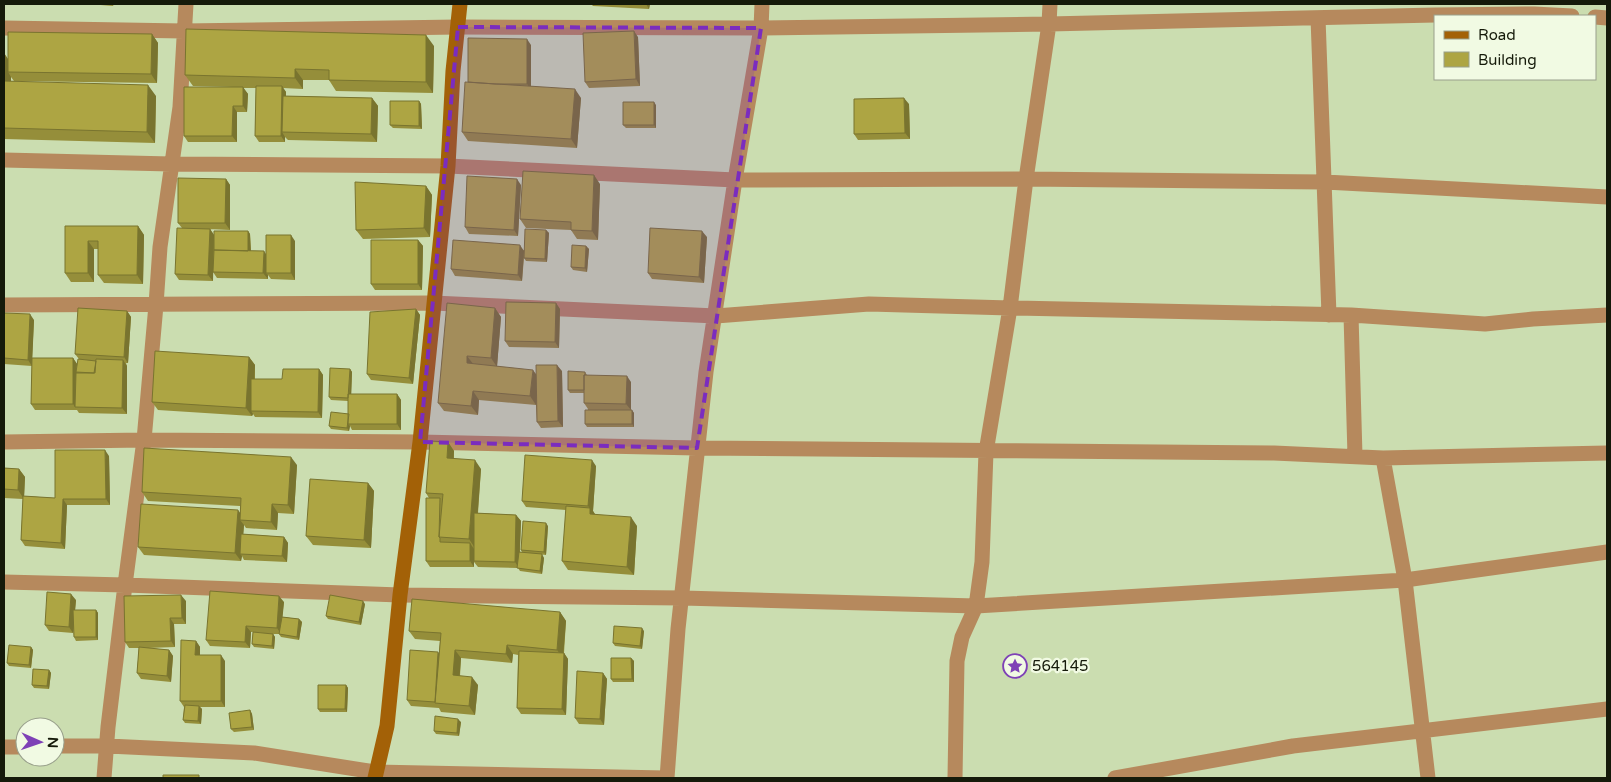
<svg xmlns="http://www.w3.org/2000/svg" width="1611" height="782" font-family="'Varela Round',sans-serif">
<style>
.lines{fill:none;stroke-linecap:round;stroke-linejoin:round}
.street{stroke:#b6895d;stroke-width:15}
.secondary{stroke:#a36107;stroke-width:15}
.wall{fill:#958e3a}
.shaded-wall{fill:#79742f}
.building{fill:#ada543;stroke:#79742f}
.marked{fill:#7b2cbf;fill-opacity:0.2;stroke:#7b2cbf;stroke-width:4;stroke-dasharray:10 6;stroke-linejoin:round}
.labels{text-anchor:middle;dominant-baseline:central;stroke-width:4.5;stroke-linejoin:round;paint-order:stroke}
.poi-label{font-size:15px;fill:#151a0a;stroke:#f1fae3;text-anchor:start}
</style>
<rect width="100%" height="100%" fill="#cbddb0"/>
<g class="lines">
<!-- street -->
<path class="street" d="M1595,17L1607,18
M1318,18L1329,315
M4,28L184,31L458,27L761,28L1049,24L1435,15L1534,14L1572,16
M4,160L171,164L448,166L735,180L1026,179L1325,182L1607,197
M4,305L433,303L716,316L869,304L1010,308L1351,315L1485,324L1533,319L1607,315
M1351,315L1355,456
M4,442L144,440L420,442L697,448L1274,453L1383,458L1607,453
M1383,458L1405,580L1428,778
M4,582L125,585L400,595L683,598L976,606L1405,580L1607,552
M55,746H108L254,753L375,772L665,778
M4,747H25
M104,778L108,727L125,585L144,440L156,305L160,247L180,107L186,4
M667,778L678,629L706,372L735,180L761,28L762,4
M955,778L957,661L962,637L976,606L982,562L986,452L1010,308L1026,179L1049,24L1050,4
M1115,778L1293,746L1607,709"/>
<!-- secondary -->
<path class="secondary" d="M375,778L387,726L400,595L420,442L448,166L453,71L460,4"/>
</g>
<!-- wall -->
<path class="wall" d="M4,4H71V5Z
M88,4H114L113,6Z
M591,4H650L649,9L593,6Z
M152,34L158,43L157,83L14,81L11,77V81L156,96L155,143L4,139V41V53L8,59Z
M638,37L640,86L589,88L585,82Z
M531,45V86L581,98L577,148L468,141L462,132Z
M434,46L433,93L336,91L329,80H303V89L283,88L286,92V96L372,98L378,106L377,142L288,140L285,137V142H259L255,136L256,88H243L248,94L247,112H237V142H188L184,136L233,87L193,86L185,75Z
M419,101L421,104L422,129L393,128L390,125Z
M909,104L910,139L858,140L854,134Z
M656,105V128H626L623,125Z
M226,179L230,185V230L208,229H210L214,235L248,231L250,234L251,251L266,255L295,241V280L271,279L268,275V279L217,278L213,272V281L179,280L175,274L182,228L178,223Z
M600,184L598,240L577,239L571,230L526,228L520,219Z
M521,185L518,236L469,234L465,227Z
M426,186L432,195L430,237L363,239L356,230Z
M65,226H138L144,235L143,284L104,283L98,275V249H94V282H71L65,273Z
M546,230L549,233L547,262L526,261L524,258L522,281L455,276L451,269L524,250Z
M707,237L704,283L652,279L648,273Z
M418,240L423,246L422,290H375L371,284Z
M586,246L589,249L587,272L573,270L571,267Z
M556,303L560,309L559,348L509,347L505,341Z
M495,308L501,317L497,366L536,375L562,371L563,427L541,428L537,422L536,405L479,400L478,415L444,411L438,403Z
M416,309L420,315L413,384L371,380L367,374Z
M127,311L131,317L128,363H126L127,366V414L79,413L77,410H35L31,404L32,366L4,364V313L34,320L32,358H73L77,364L79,359L75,354Z
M249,357L255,365V379H282L319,369L323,375L322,418L255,417L253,414L252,416L158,410L152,402Z
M350,369L352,372L351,394H397L401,400V430H352L350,426L349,431L331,429L329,426L348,414V401L331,400L329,397Z
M585,372L587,375L631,382V410L634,413V427H587L585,424L588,409L584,403V393H570L568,390Z
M448,442L454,451V459L481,469L478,513L516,515L521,521L520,552H522L521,550L548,526L546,555L538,554L544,558L542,574L520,571L518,568L478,567L474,562V567H430L426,561L429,498L426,493Z
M109,456L110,505H67L65,549L25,546L21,540L23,499L4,498V468L19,469L25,477L24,496L55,498Z
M297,465L294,514L278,513L277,530L246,528L244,525L243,534L284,537L288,543L287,562L244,560L242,556L241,561L144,555L138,547L240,513V506L148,501L142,492Z
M596,466L593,511L595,514L637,526L634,575L568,570L562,561L566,510L526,507L522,501Z
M368,483L374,491L371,548L313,545L306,536Z
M76,600L75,610H96L98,613V640L76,641L74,637L73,628V633L49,631L45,625Z
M186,601V624H174L175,647L148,648L169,650L173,656L171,682L141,679L137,673L139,648H129L125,642Z
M284,602L282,617L299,619L302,622L299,640L281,637L279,634H273L275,637L274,649L254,647L252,644L253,632H251L250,648L210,646L206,640Z
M365,604L361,625L328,619L326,616Z
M560,612L566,621L564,653L568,659L566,715L521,714L517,708L518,655L513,654L512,663L461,658L460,676L478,685L475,715L441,712L439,708L411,706L407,700L439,654L440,641L415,639L409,631Z
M644,631L642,649L615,646L613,643Z
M196,641L200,647V655L225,661V707H200L202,709L201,724L185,723L183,720L184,707L180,701Z
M31,647L33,650L31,668L9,666L7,663Z
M631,658L634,661V682H613L611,679Z
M49,670L51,673L49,689L34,688L32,685Z
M603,673L607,679L604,725L579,724L575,718Z
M346,685L348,688L347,712H320L318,709Z
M250,710L252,714L254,730L234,732L231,729Z
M461,722L459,736L436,734L434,731Z"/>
<!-- shaded-wall -->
<path class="shaded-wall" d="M646,4H650L649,9Z
M634,31L638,37L640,86L636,79Z
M152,34L158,43L157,83L151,74Z
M426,35L434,46L433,93L426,82Z
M527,39L531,45V90L527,84Z
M4,41V53L11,64L8,72L11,77V92L4,82Z
M295,69L303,80V89L295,78Z
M148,85L156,96L155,143L147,132Z
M282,86L286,92L285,132H282L285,137V142L281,136Z
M243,87L248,94L247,112L243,106Z
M575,89L581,98L577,148L571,139Z
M372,98L378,106L377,142L371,134Z
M904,98L909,104L910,139L905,133Z
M419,101L421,104L422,129L419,126Z
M654,102L656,105V128L654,125Z
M233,106L237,112V142L232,136Z
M594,175L600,184L598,240L592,231Z
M226,179L230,185V230L225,223Z
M517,179L521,185L518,236L514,230Z
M426,186L432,195L430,237L424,228Z
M138,226L144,235L143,284L137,275Z
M210,229L214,235L213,281L208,275Z
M546,230L549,233L547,262L545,259Z
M248,231L250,234L251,255L248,251Z
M702,231L707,237L704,283L699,277Z
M291,235L295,241V280L291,273Z
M418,240L423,246L422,290L418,284Z
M88,241L94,249V282L88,273Z
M520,245L524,251L522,281L518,275Z
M586,246L589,249L587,272L585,268Z
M264,251L268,257L266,273L268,275V279L263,273Z
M556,303L560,309L559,348L555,342Z
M495,308L501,317L497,367L491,358Z
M416,309L420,315L413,384L409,378Z
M127,311L131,317L128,363L124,357Z
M30,314L34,320L32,366L28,360Z
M467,356L474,365L467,363Z
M249,357L255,365L253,411H251L253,414L252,416L246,408Z
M73,358L77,364L75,407L73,404Z
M123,360L127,366V414L122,408Z
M557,365L562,371L563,427L558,421Z
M319,369L323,375L322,418L318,412Z
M350,369L352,372L351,401L349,398Z
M533,370L539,378L536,405L530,396Z
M627,376L631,382V410L626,404Z
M473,391L479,400L478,415L471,406Z
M397,394L401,400V430L397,424Z
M632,410L634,413V427L632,424Z
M349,414L348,424L350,426L349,431L347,428Z
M448,442L454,451L453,467L447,458Z
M105,450L109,456L110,505L106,499Z
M291,457L297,465L294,514L288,505Z
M475,460L481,469L475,548L469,539Z
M592,460L596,466L593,511L596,516L590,514V509L588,506Z
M19,469L25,477L24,499L18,490Z
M368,483L374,491L371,548L364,540Z
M63,499L67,505L65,549L61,543Z
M272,504L278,513L277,530L271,522Z
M238,510L244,518L240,520L244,525L242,554H240L242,556L241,561L235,553Z
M516,515L521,521L519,568L515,562Z
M631,517L637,526L634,575L627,567Z
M546,523L548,526L546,555L544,552Z
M284,537L288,543L287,562L282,556Z
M470,543L474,549V567L470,561Z
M542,554L544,558L542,574L540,571Z
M71,594L76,600L73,633L69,627Z
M181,595L186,601V624L182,618Z
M279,596L284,602L281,634L277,628Z
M363,601L365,604L361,625L359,622Z
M96,610L98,613V640L96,637Z
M560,612L566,621L563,658L557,650Z
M170,618L174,624L175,647L171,641Z
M299,619L302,622L299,640L297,637Z
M246,626L251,632L250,648L245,642Z
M642,628L644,631L642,649L640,646Z
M273,634L275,637L274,649L272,646Z
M196,641L200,647V661L195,655Z
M507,645L513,654L512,663L506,654Z
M31,647L33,650L31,668L29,665Z
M169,650L173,656L171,682L167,676Z
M455,650L461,658L459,684L453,675Z
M438,652L442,658L435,702Z
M564,653L568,659L566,715L562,709Z
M221,655L225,661V707L221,701Z
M631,658L634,661V682L632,679Z
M49,670L51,673L49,689L47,686Z
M603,673L607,679L604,725L600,719Z
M472,677L478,685L475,715L469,706Z
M346,685L348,688L347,712L345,709Z
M199,706L202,709L201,724L198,721Z
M250,710L252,714L254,730L252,727Z
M458,719L461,722L459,736L457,733Z"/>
<!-- building -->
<path class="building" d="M186,29L426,35V82L329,80V70L295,69V78L185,75Z
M634,31L636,79L585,82L583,33Z
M8,32L152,34L151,74L8,72Z
M468,38L527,39V84H495L468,82Z
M4,81L148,85L147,132L4,128Z
M465,82L575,89L571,139L462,132Z
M256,86H282L281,136H255Z
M184,87H243V106H233L232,136H184Z
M283,96L372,98L371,134L282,132Z
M904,98L905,133L854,134V99Z
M390,101H419V126L390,125Z
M623,102H654V125H623Z
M523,171L594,175L592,231L571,230V222L520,219Z
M467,176L517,179L514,230L465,227Z
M178,178L226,179L225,223H178Z
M355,182L426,186L424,228L356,230Z
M65,226H138L137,275H98V241H88V273H65Z
M177,228L210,229L208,275L175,274Z
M650,228L702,231L699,277L648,273Z
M525,229L546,230L545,259L524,258Z
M214,231H248V251L214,250Z
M266,235H291V273H266Z
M371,240H418V284H371Z
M453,240L520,245L518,275L451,269Z
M572,245L586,246L585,268L571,267Z
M214,250L264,251L263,273L213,272Z
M506,302L556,303L555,342L505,341Z
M447,303L495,308L491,358L467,356V363L533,370L530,396L473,391L471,406L438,403Z
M78,308L127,311L124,357L75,354Z
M416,309L409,378L367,374L370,312Z
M4,313L30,314L28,360L4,358Z
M155,351L249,357L246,408L152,402Z
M32,358H73V404H31Z
M78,359L96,361L94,373L76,372Z
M96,359L123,360L122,408L75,407L76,373H95Z
M536,365H557L558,421L537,422Z
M330,368L350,369L348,398L329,397Z
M283,369H319L318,412L251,411V379H282Z
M568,371L585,372V375H584V390H568Z
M584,375L627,376L626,404L584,403Z
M348,394H397V424H348Z
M585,410H632V424H585Z
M331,412L349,414L347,428L329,426Z
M430,441L448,442L447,458L475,460L469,539L439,537L443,494L426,493Z
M144,448L291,457L288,505L272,504L271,522L240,520L241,498L142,492Z
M55,450H105L106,499H63L61,543L21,540L23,496L55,498Z
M525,455L592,460L588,506L522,501Z
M4,468L19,469L18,490L4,489Z
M310,479L368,483L364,540L306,536Z
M426,498H440L439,537L440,538V542L470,543V561H426Z
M141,504L238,510L235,553L138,547Z
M566,506L590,508V514L631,517L627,567L562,561Z
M474,513L516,515L515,562L474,561Z
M523,521L546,523L544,552L521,550Z
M241,534L284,537L282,556L240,554Z
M519,552L542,554L540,571L517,568Z
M210,591L279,596L277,628L246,626L245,642L206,640Z
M47,592L71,594L69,627L45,625Z
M181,595L182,618H170L171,641L125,642L124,596Z
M330,595L363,601L359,622L326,616Z
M412,599L560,612L557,650L507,645L506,654L455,650L453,675L472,677L469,706L435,703L441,633L409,631Z
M73,610H96V637H74Z
M282,617L299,619L297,637L279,634Z
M614,626L642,628L640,646L613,643Z
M253,632L273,634L272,646L252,644Z
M181,640L196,641L195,655H221V701H180Z
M9,645L31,647L29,665L7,663Z
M139,647L169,650L167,676L137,673Z
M410,650L438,652L435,702L407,700Z
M519,651L564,653L562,709L517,708Z
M611,658H631L632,679H611Z
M33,669L49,670L47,686L32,685Z
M577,671L603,673L600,719L575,718Z
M318,685H346L345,709H318Z
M185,705L199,706L198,721L183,720Z
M250,710L252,727L231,729L229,713Z
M435,716L458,719L457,733L434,731Z
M163,775H199V778H163Z"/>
<!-- marked area -->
<path class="marked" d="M458,27L761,28L697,448L420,442Z"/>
<!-- icons -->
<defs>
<g id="sight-ring" transform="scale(1.25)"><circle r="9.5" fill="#f1fae3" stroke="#7e41b6" stroke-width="1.5"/><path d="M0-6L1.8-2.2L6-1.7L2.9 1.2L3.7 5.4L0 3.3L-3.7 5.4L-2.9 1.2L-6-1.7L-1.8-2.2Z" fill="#7e41b6"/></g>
</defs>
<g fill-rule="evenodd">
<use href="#sight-ring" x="1015" y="666"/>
</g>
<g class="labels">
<!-- poi labels -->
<g class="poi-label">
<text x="1032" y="666">564145</text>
</g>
</g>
<!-- border -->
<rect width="1611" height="782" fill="none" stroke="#151a0a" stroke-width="10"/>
<!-- legend -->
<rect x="1434" y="15" width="162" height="65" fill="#f1fae3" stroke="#99a08c"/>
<rect x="1444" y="31" width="25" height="8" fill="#a36107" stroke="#99a08c"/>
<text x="1478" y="40" font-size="15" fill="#151a0a">Road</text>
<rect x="1444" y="52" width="25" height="15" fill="#ada543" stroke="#99a08c"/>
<text x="1478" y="65" font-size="15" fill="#151a0a">Building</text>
<!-- north arrow -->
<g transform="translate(40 742) rotate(92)"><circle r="24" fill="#f1fae3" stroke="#99a08c"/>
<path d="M0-4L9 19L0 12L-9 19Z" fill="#7e41b6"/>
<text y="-8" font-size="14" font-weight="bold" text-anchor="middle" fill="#151a0a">N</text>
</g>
</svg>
